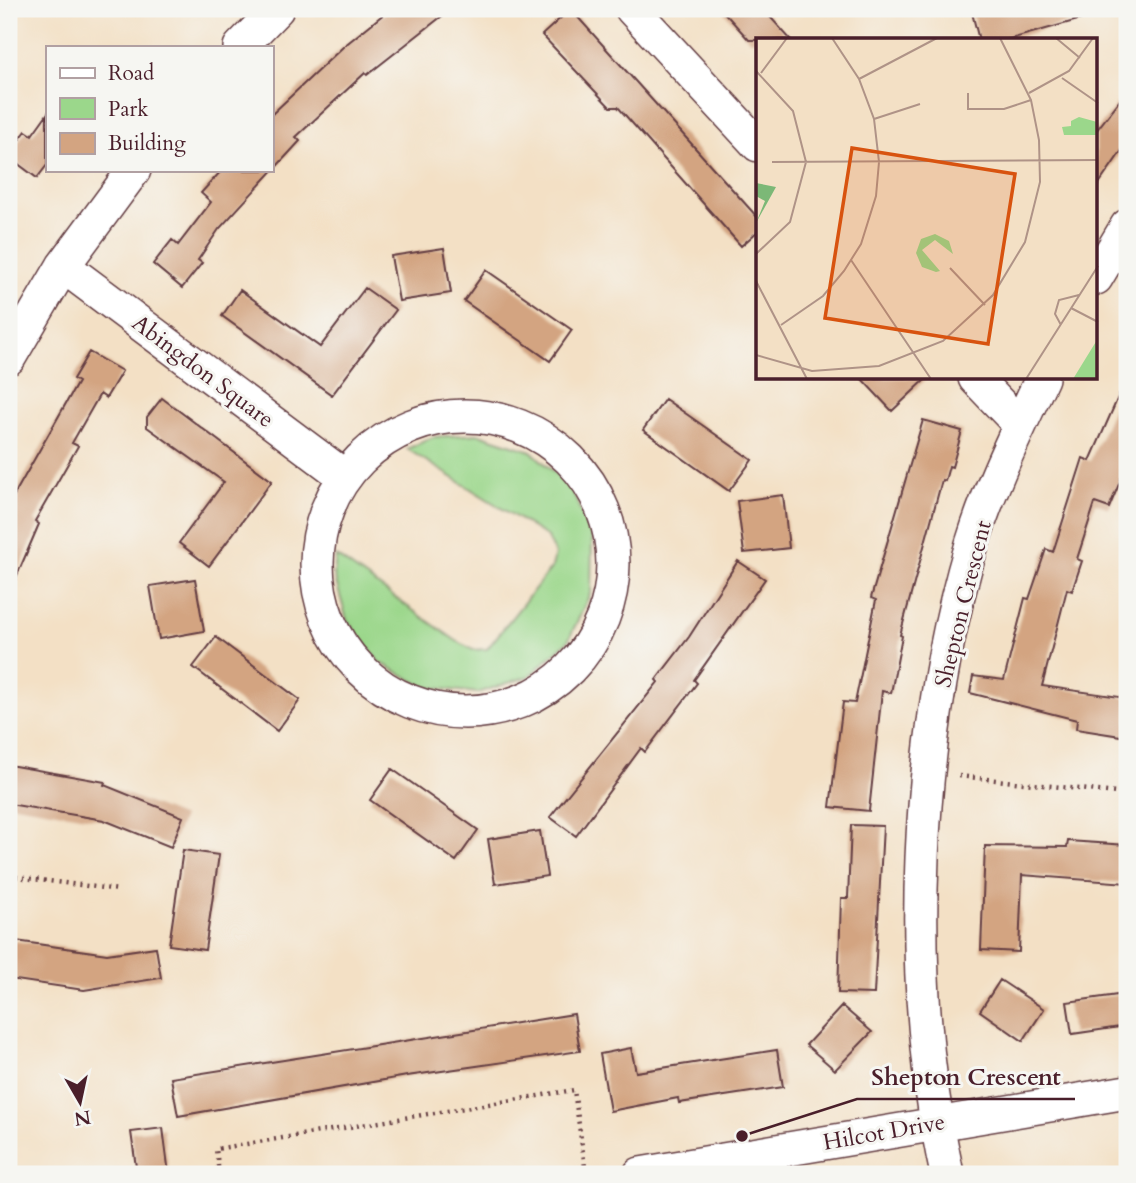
<svg xmlns="http://www.w3.org/2000/svg" width="1136" height="1183" font-family="Cardo,serif">
<style>
.green{fill:#9bd78b;stroke:#727b5b;stroke-width:2}
.building{fill:#d3a481}
.lines{fill:none;stroke-linecap:round;stroke-linejoin:round}
.minor-casing{stroke:#633c42;stroke-width:36}
.path{stroke:#633c42;stroke-width:4.5;stroke-dasharray:2 5;stroke-linecap:butt}
.minor{stroke:#fff;stroke-width:33}
.labels{text-anchor:middle;dominant-baseline:central;stroke-width:6;stroke-linejoin:round;paint-order:stroke}
.street-label{font-size:23px;fill:#4a1f2b;stroke:#f6f6f2}
.inset-road{fill:none;stroke:#af9387;stroke-width:2}
.view{fill:#d8530f;fill-opacity:0.15;stroke:#d8530f;stroke-width:3.5}
.inset-edge{fill:none;stroke:#4a1f2b;stroke-width:3.5}
.leader{fill:none;stroke:#4a1f2b;stroke-width:2.5}
.callout-dot{fill:#4a1f2b;stroke:#f6f6f2;stroke-width:2.5}
.callout-label{font-size:24px;text-anchor:middle;font-weight:bold;fill:#4a1f2b;stroke:#f6f6f2;stroke-width:6;stroke-linejoin:round;paint-order:stroke}
</style>
<rect width="100%" height="100%" fill="#f6f6f2"/>
<filter id="ink" filterUnits="userSpaceOnUse"><feTurbulence type="fractalNoise" baseFrequency=".0143" numOctaves="2"/><feDisplacementMap in="SourceGraphic" scale="14" xChannelSelector="R" yChannelSelector="G"/><feConvolveMatrix kernelMatrix="1 2 1 2 8 2 1 2 1" color-interpolation-filters="sRGB"/></filter>
<filter id="wash" filterUnits="userSpaceOnUse"><feTurbulence type="fractalNoise" baseFrequency=".00686" numOctaves="4" result="noise"/><feDisplacementMap in="SourceGraphic" scale="28" xChannelSelector="R" yChannelSelector="G"/><feGaussianBlur stdDeviation="1.57" result="paint"/><feColorMatrix in="noise" values="0 0 0 0 0 0 0 0 0 0 0 0 0 0 0 0 0 1.4 0 .05"/><feComposite in="paint" operator="in"/></filter>
<g filter="url(#wash)">
<rect width="100%" height="100%" fill="#f3e0c5"/>
<!-- green -->
<path class="green" d="M479,434L531,451L571,488L592,538L591,592L568,641L529,676L478,693L425,687L379,662L347,620L334,575L336,556L455,640L473,650L487,649L552,567L555,554L546,536L407,449L433,437Z"/>
<g id="blocks">
<!-- building -->
<path class="building" d="M390,9H451L367,75L365,73L296,137L300,141L219,229L198,260L202,263L182,288L153,264L172,240L178,245L211,202L201,193L222,170H271V115L344,46Z
M721,9H763L791,40H749Z
M971,9H1091L1092,16L1007,40H979Z
M565,14H575L758,218V231L741,246L618,107H610L542,35Z
M1127,91V143L1096,188V131Z
M47,114V165L37,178L9,157V153L26,131L32,135Z
M444,248L451,293L399,301L391,256Z
M486,270L572,330L550,361L464,301Z
M365,288L396,310L332,395L222,316L240,290L320,347Z
M89,352L122,371L106,398L100,394L72,443L78,446L35,521L39,524L9,594V504L78,382L73,379Z
M1127,377V465L1109,508L1095,503L1077,559L1082,561L1072,591L1067,589L1042,686L1127,698V737L1076,729L1077,720L970,693L973,676L1004,680L1025,598L1029,599L1046,549L1053,552L1083,458L1090,461Z
M861,378H927L892,411Z
M162,398L272,481L209,566L179,543L224,482L147,427V417Z
M665,399L752,460L729,491L643,430Z
M923,420L962,431L952,467L949,466L945,481L942,480L900,635L902,636L891,693L882,691L869,811L830,807L843,702L855,703L876,600L871,598Z
M783,495L789,548L744,553L737,501Z
M738,561L765,579L694,680L697,683L645,752L641,748L576,836L550,817L658,682L656,680L689,637Z
M195,579L204,631L159,639L150,586Z
M216,637L300,700L277,731L193,667Z
M9,765L105,782L104,785L183,817L171,847L104,820L9,804Z
M392,769L478,830L456,861L370,800Z
M851,825L883,826L874,994L838,993L841,898H848Z
M540,831L547,876L495,884L488,839Z
M1068,841L1127,845V883L1022,875L1019,952L981,950L985,846L1067,847Z
M183,850L219,855L205,950L169,945Z
M9,940L107,954L156,947L161,978L84,990L9,979Z
M1000,980L1044,1009L1023,1041L980,1011Z
M1125,994L1127,1026L1072,1034L1067,1002Z
M842,1006L872,1032L835,1070L806,1045Z
M574,1014L580,1051L407,1076L178,1116L171,1078Z
M631,1048L636,1072L777,1050L783,1087L679,1103L678,1098L610,1111L600,1054Z
M163,1128L169,1174H137L131,1132Z"/>
</g>
</g>
<g filter="url(#ink)">
<use href="#blocks" fill-opacity="0" stroke="#633c42" stroke-width="2"/>
<g class="lines">
<!-- minor casing -->
<g class="minor-casing">
<path id="minor" d="M632,9L758,145
M240,47L277,9
M63,266L344,476
M1096,278L1127,226
M9,358L63,266L134,170
M975,378L1020,425
M317 564a148 148 0 1 1 296 0a148 148 0 1 1-296 0Z
M640,1174L1127,1092
M947,1174C904,979 915,736 972,544C989,488 1017,432 1042,378"/>
</g>
<!-- path -->
<path class="path" d="M959,776L1125,794
M9,876L119,890
M219,1174L216,1149L574,1090L586,1174"/>
<!-- minor -->
<use href="#minor" class="minor"/>
</g>
</g>
<g class="labels">
<!-- street labels -->
<g class="street-label">
<text transform="translate(203 371) rotate(37)">Abingdon Square</text>
<text transform="translate(963 604) rotate(-76)">Shepton Crescent</text>
<text transform="translate(884 1132) rotate(-10)">Hilcot Drive</text>
</g>
</g>
<!-- overview -->
<g transform="translate(756 38)">
<rect width="341" height="341" fill="#f3e0c5"/>
<path d="M323,79L341,84V97H308L306,89L315,88V83ZM179,196L193,203L197,216L179,202L166,212L184,233L180,234L166,229L160,215L165,201ZM341,302V341H317Z" fill="#9bd78b"/>
<path d="M0,145L20,149L0,185L9,163L0,158Z" fill="#7cb877"/>
<path class="inset-road" d="M300,0L324,20M0,33L37,73L50,124L34,184L0,216M5,35L31,0M306,40L342,65M103,41L181,0M212,55V71H248L275,62M273,55L313,33L337,0M118,81L164,66M16,124L342,122M95,222L175,341M194,230L229,267M0,243L51,341M315,270L342,284M25,287L67,258L88,233L105,206L120,158L123,124L118,81L103,41L76,0M305,287L299,276L303,262L323,257M0,317L56,333L123,328L187,303L237,257L269,204L284,144L283,102L275,62L244,0M270,341L342,228"/>
<path class="view" d="M96,110L259,136L232,306L69,280Z"/>
<rect width="341" height="341" class="inset-edge"/>
</g>
<!-- callouts -->
<path class="leader" d="M742 1136L857 1099H1075"/>
<circle class="callout-dot" cx="742" cy="1136" r="7"/>
<g class="callout-label">
<text x="966" y="1085">Shepton Crescent</text>
</g>
<!-- margin -->
<rect width="1136" height="1183" fill="none" stroke="#f6f6f2" stroke-width="35"/>
<!-- legend -->
<rect x="46" y="46" width="228" height="126" fill="#f6f6f2" stroke="#b1a0a2" stroke-width="2"/>
<rect x="60" y="68" width="35" height="10" fill="#ffffff" stroke="#b1a0a2" stroke-width="2"/>
<text x="108" y="80" font-size="21" fill="#4a1f2b">Road</text>
<rect x="60" y="98" width="35" height="21" fill="#9bd78b" stroke="#b1a0a2" stroke-width="2"/>
<text x="108" y="116" font-size="21" fill="#4a1f2b">Park</text>
<rect x="60" y="133" width="35" height="21" fill="#d3a481" stroke="#b1a0a2" stroke-width="2"/>
<text x="108" y="150" font-size="21" fill="#4a1f2b">Building</text>
<!-- north arrow -->
<g transform="translate(80 1102) rotate(171)" stroke="#f6f6f2" stroke-width="5" paint-order="stroke">
<path d="M0-5L12 26L0 18L-12 26Z" fill="#4a1f2b"/>
<text y="-10" font-size="19" font-weight="bold" text-anchor="middle" fill="#4a1f2b">N</text>
</g>
</svg>
